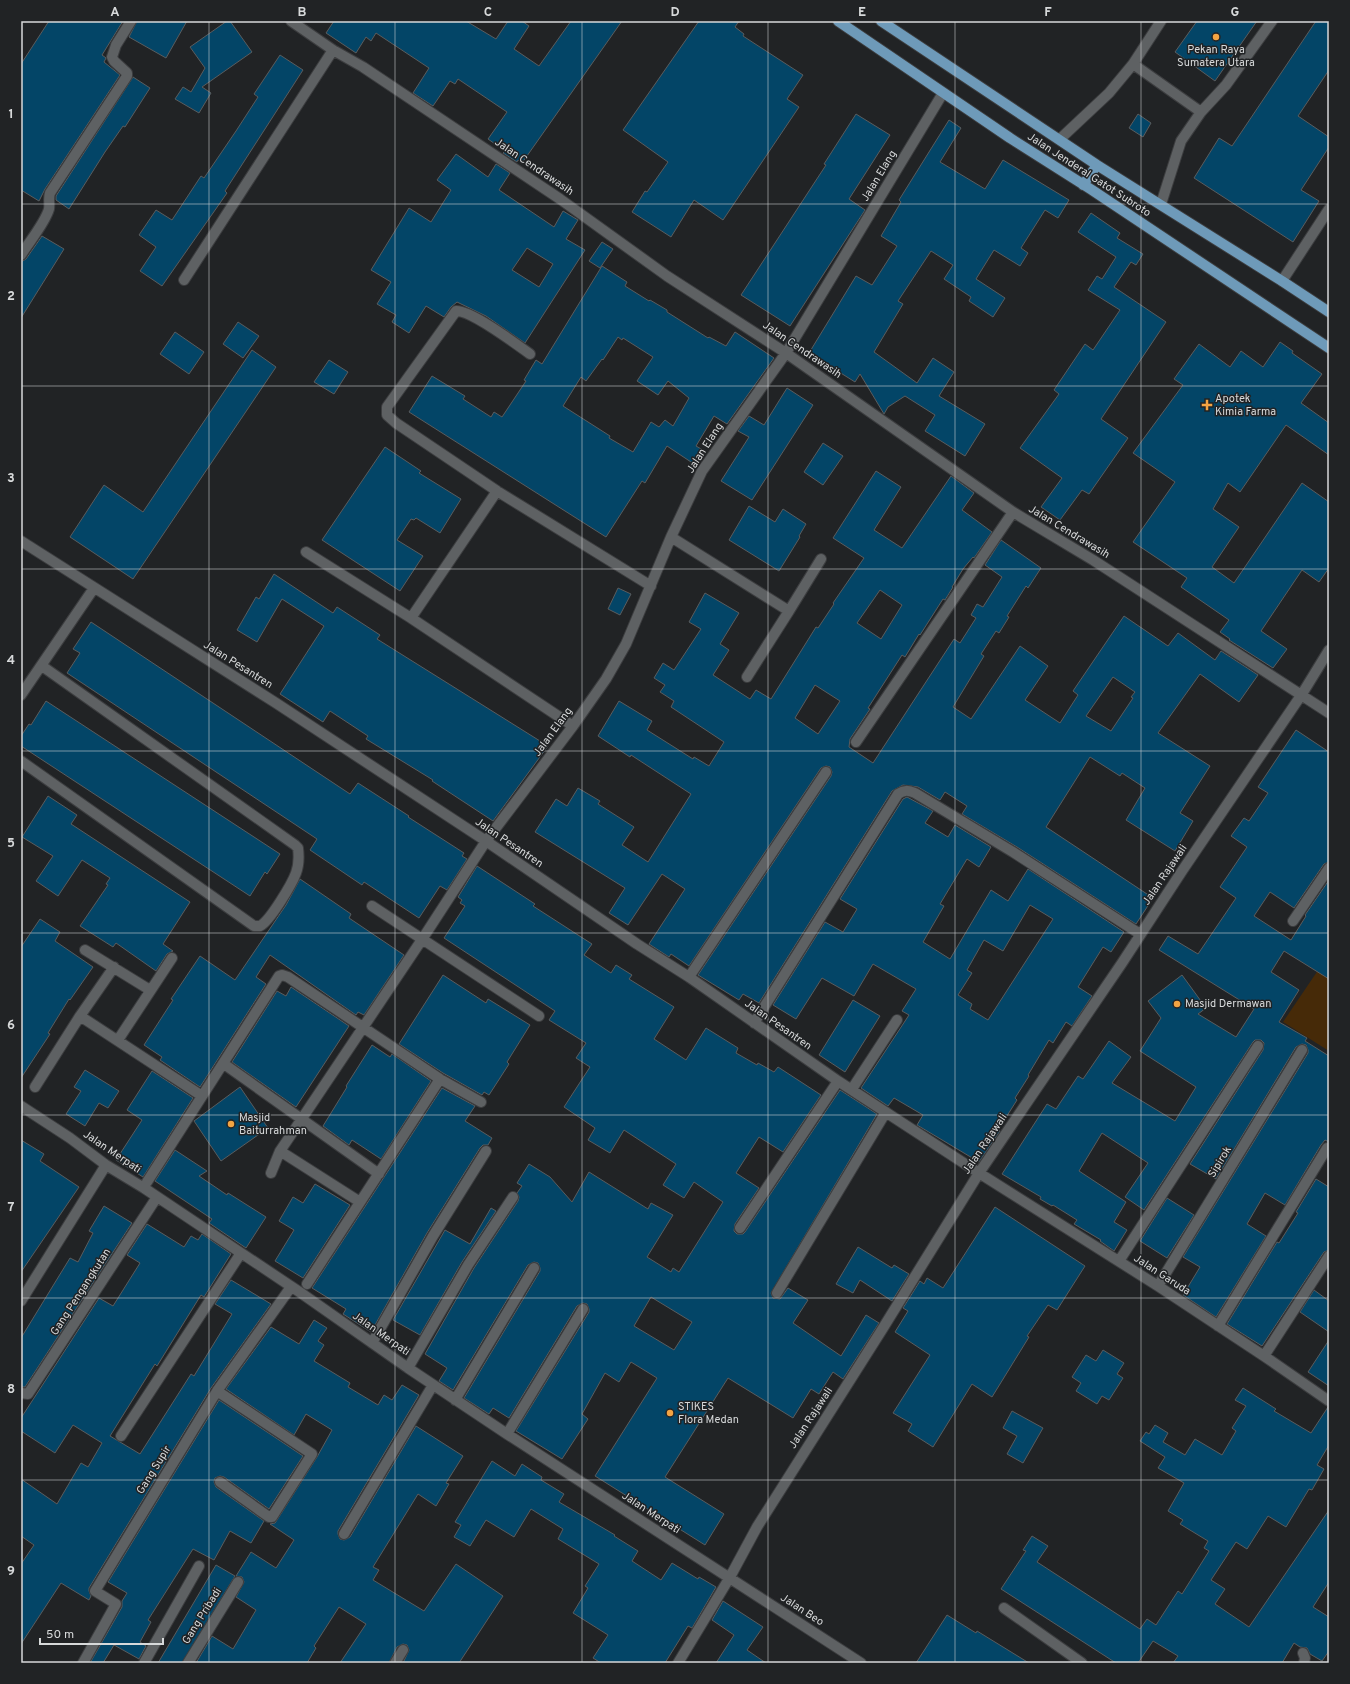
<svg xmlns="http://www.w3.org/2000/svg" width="1350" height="1684" font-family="Overpass,sans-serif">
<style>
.green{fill:#462a08}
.building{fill:#034567;stroke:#5a5c5e;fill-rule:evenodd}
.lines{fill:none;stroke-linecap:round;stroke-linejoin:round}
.minor-casing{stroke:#3c3d3f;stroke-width:12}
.primary-casing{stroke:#3c3d3f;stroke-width:12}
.minor{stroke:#5e6163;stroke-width:10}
.primary{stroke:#6e9ab9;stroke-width:10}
.grid{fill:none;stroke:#d7d9da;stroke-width:1;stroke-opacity:0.55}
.poi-dot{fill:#f3a443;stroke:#212325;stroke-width:1.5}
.labels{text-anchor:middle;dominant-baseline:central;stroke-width:3;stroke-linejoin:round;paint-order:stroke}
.poi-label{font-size:11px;fill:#d7d9da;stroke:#212325;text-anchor:start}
.street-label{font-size:11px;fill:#d7d9da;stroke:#212325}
.neatline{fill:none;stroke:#d7d9da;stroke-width:1.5}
.grid-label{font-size:13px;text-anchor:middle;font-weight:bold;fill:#d7d9da}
</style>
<rect width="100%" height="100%" fill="#212325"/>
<!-- green -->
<path class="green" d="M1329,954V1051L1283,1022Z"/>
<!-- building -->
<path class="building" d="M49,21H123L102,55L106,58L104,62L120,75L45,189L39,201L21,190V64Z
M137,21H187L166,58L129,37Z
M227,21H230L252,52L202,87L211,93L199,113L175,99L183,87L191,92L205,68L190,47Z
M334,21H466L496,39L508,21H522L529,26L514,49L539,66L571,21H622L522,163L518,160L517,162L503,153L505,151L488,139L507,112L458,79L455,84L450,81L433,106L413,93L429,68L376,33L371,41L366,37L356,53L326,33Z
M699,21H739L735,27L744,34L743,36L803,75L787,99L799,107L723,220L694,200L671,237L632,212L645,191L647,192L668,162L623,130Z
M1197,21H1257L1215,81L1175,52Z
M1316,21H1329V70L1298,116L1329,137V147L1301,190L1319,201L1293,242L1194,178L1219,138L1232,146Z
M280,55L303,70L225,191L227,193L162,286L140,271L156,247L139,235L156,210L172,220L201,176L204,178L236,131L258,97L254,94Z
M133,77L150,88L125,127L123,126L105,152L69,209L56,200V196Z
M856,114L890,135L849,199L865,210L790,326L741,295L826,165L824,164Z
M1138,114L1151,123L1143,137L1129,128Z
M949,120L961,128L940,162L985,189L1003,160L1069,200L1058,218L1045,210L1021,248L1028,253L1020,266L994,250L976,279L1005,298L993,317L969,301L971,297L944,279L953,265L931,251L898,301L903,304L874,352L917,383L933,358L954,372L939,396L985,424L965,456L925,431L935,415L905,396L888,407L884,414L860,374L855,382L809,353L856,276L872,285L897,246L881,236L901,202L899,200Z
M456,154L488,177L496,164L510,173L499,190L554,227L563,211L578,220L566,239L585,250L525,343L486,316L457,302L451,307L444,317L426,306L409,333L392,322L396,315L377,304L391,282L371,270L409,208L431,222L451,190L437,180ZM527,248L553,264L539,287L512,270Z
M1091,213L1120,233L1117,238L1143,254L1136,265L1131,262L1114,287L1166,322L1101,419L1128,438L1089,494L1082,490L1060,520L1041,507L1062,478L1020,448L1059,394L1054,390L1085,344L1093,350L1120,310L1088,290L1097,276L1102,279L1116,257L1078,232Z
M42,236L64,249L21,318V262L26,259Z
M602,242L613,249L600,268L589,261Z
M602,266L627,282L625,286L649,301L650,300L667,310V312L708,338L709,337L726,346L735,332L774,358L727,424L714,416L696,446L703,450L694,464L667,446L645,483L642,481L606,537L409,412L432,376L465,396L463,399L491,417L494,412L502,417L526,381L524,380L536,360L542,364ZM618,337L622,340L623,338L653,357L637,381L658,395L668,381L689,398L673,426L665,420L659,427L651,422L633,452L609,438L610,436L563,406L581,377L586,381L602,359L603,360Z
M238,322L259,336L243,358L223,344Z
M175,332L204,352L189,374L160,354Z
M1280,342L1293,351L1292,353L1322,374L1301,403L1329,423V455L1286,425L1240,492L1228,483L1213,509L1239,527L1212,567L1234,583L1302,483L1329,502V568L1319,582L1302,570L1261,631L1287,649L1273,668L1229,640L1230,639L1220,632L1229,620L1181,587L1187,578L1133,542L1175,482L1133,453L1183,385L1174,379L1199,344L1230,367L1241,351L1263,367Z
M252,350L276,367L133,579L70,537L104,485L143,512Z
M329,360L348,372L334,394L314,382Z
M787,388L813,405L752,500L721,481L749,437L738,431L749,416L764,425Z
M823,443L843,456L823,485L804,472Z
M385,447L421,471L419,473L461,499L440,533L416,518L414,520L411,519L397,540L423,556L400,591L322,540Z
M876,471L901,487L874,530L902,548L951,476L974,493L962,510L992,532L974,558L973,557L963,569L952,587H953L945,600L943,599L920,635L919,634L905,657L902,655L868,708L870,709L850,739L849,747L873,763L954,639L960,643L976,618L971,615L977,604L983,607L1002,577L985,565L1001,540L1041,568L1028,588L1026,586L1007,616L1009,617L999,633L996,631L981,654L984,656L953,707L971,719L1020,646L1048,666L1025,700L1060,723L1078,695L1073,691L1124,616L1168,646L1178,633L1215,660L1221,651L1258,675L1239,702L1200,674L1158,733L1210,766L1180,813L1193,821L1175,851L1126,820L1145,788L1122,773L1120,776L1090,757L1046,827L1153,898L1136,924L1017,847L962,814L967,806L945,792L940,800L918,787L903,785L892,791L759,1003L743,994L739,1000L698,975L831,776L832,772L830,767L826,766L821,768L689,966L671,954L669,957L649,944L685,889L662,874L628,925L609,913L625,888L535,832L556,799L567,806L578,788L600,801L598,804L634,827L622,845L648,862L691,794L631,755L630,757L598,736L619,701L652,721L647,730L693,759L694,757L709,766L724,742L671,707L674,701L660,692L665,685L654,678L663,663L674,670L701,629L689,622L705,593L739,613L720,644L729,650L713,675L750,699L756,690L771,699L816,627L818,628L834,604L833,603L864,558L833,538ZM880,590L902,605L881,639L857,623ZM1113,677L1135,692L1131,697L1133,698L1111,731L1086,716ZM815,685L840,701L818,734L795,718Z
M749,506L775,522L783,509L806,524L799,536L800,537L779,571L729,540Z
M274,574L333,613L337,607L380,635L377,639L548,746L493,821L432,781L433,780L366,739L368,736L330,711L323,722L280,694L324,626L282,599L257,642L237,630L256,597L259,599Z
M618,588L631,594L620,615L608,609Z
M91,622L350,794L358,783L409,816L408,817L464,853L462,856L467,859L447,890L440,886L419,918L364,882L362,885L310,850L317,839L67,673L80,653L73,649Z
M46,701L280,854L267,874L265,872L250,896L21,746V736L29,724L31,725Z
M1296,730L1329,752V862L1324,864L1294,908L1270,892L1254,916L1291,940L1306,916L1305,915L1329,880V979L1284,951L1271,972L1299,990L1279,1022L1307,1038L1305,1041L1329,1056V1142L1325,1140L1321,1145L1285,1205L1265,1193L1247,1224L1266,1236L1216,1317L1183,1295L1200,1267L1183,1257L1308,1053V1050L1306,1045L1302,1044L1296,1047L1216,1179L1190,1164L1263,1050L1264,1043L1261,1040H1255L1253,1042L1144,1210L1125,1197L1148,1163L1102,1133L1079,1171L1126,1202L1114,1222L1127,1230L1114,1251L1100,1241L1101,1240L1074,1224L1077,1220L1053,1205L1052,1206L1040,1199L1041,1197L1002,1174L1047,1104L1056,1109L1078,1076L1083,1079L1109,1041L1131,1057L1112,1083L1175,1121L1196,1087L1140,1051L1161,1018L1148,1001L1182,975L1206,1008L1198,1014L1236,1037L1254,1009L1159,950L1168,936L1198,954L1236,898L1220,887L1247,847L1231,836L1244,818L1249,821L1268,793L1258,787Z
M48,796L77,815L71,824L190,902L163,944L173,951L167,954L156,971L116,943L113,947L80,926L108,885L106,884L110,878L82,860L58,896L36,881L53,856L22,837Z
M907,797L933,811L925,823L948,837L955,825L991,847L979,867L967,859L940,904L944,906L923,942L950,959L991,890L1008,901L1028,869L1124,932L1111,952L1103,947L1078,987L1092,996L1072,1026L1066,1022L1053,1043L1049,1040L1028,1075L1029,1076L1015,1098L1017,1100L998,1130L1000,1131L979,1162L917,1125L923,1115L894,1098L888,1106L861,1088L909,1015L902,1011L916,989L873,964L854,996L822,978L796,1019L773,1005L825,922L843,932L857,909L840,899L903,799ZM1030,905L1053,919L988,1020L970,1009L972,1004L958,995L972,973L967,970L984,940L1003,951Z
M477,866L535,904L533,906L592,944L584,955L611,973L616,965L632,975L629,979L674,1007L654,1039L686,1060L706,1028L738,1048L736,1053L757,1065L758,1063L774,1072L778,1067L821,1095L783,1152L759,1137L736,1173L759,1188L735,1224L734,1231L737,1234H743L745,1232L840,1090L877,1114L771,1293L773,1298L780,1299L788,1288L808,1300L793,1323L841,1356L866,1315L879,1323L843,1379L833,1372L819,1394L811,1389L793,1418L728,1378L665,1477L724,1514L705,1545L595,1476L657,1378L631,1362L619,1382L605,1373L582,1414L588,1419L562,1459L516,1431L589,1312V1309L587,1304L583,1303L577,1306L509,1418L493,1408L489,1414L464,1398L540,1271V1268L538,1263L534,1262L528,1265L453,1390L439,1381L447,1368L425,1354L474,1268L518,1201L519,1197L517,1193L522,1186L517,1183L529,1164L550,1177L572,1202L589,1172L648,1209L651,1203L673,1215L647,1257L671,1272L673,1268L679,1272L723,1202L694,1182L684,1198L663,1185L676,1164L624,1130L610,1153L588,1140L595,1128L564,1107L590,1067L576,1058L586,1043L549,1020L555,1011L444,938L465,906L460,903L462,900L458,897ZM651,1297L692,1322L674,1350L634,1326Z
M300,879L351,914L349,918L404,955L364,1015L358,1012L356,1015L270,955L256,977L266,984L200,1087L160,1060L162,1057L144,1045L173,1000L171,999L200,956L235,980L286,905Z
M40,919L60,932L55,941L93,967L70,1000L69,999L48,1033L50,1034L21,1078V947Z
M443,975L486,1003L488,999L530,1025L507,1062L509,1064L489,1095L484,1092L482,1095L443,1073L399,1044Z
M291,987L349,1026L296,1107L232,1062L277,991L286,996Z
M853,1000L880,1016L845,1072L819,1055Z
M372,1045L390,1057L392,1054L431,1081L381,1159L352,1140L349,1145L323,1126L347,1087L346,1086Z
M85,1070L119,1091L108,1108L99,1103L85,1126L66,1114L81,1091L74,1087Z
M152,1071L193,1098L143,1177L116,1160L142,1120L127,1110Z
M240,1087L268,1128L221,1161L194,1121Z
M442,1088L475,1106L465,1121L492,1138L488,1145H483L480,1148L427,1233L371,1332L343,1314L346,1309L312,1288Z
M21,1140L44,1154L40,1161L79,1187L21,1272Z
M175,1150L207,1171L199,1176L227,1195L228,1193L266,1217L246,1248L209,1223L212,1219L155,1181Z
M1316,1179L1329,1187V1250L1324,1252L1262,1346L1227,1324L1277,1242L1279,1243L1298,1213L1296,1212Z
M315,1184L350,1205L303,1278L275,1261L294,1230L279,1221L293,1197L303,1203Z
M1167,1198L1194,1215L1167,1258L1140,1241Z
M104,1206L132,1223L25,1387H21V1338L70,1258L78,1262L93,1233L89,1231Z
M995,1207L1085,1266L1057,1310L1048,1305L1027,1336L1029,1337L992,1397L972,1384L933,1447L908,1431L912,1424L893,1413L930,1355L895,1332L908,1311L903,1308L920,1281L924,1284L927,1278L943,1288Z
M491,1208L496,1211L462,1262L420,1335L393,1320L445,1230L470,1244Z
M147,1224L184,1247L191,1236L198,1240L202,1234L231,1254L204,1297L201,1295L157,1366L155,1364L110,1436L140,1454L191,1374L194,1376L232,1314L215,1304L231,1280L271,1304L211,1388L89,1588V1591L91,1596L89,1600L61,1583L21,1644V1564L34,1545L21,1536V1479L57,1504L81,1463L88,1467L102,1443L73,1425L55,1453L21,1431V1418L99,1298L113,1306L140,1263L127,1255Z
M858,1247L892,1268L894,1265L909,1274L892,1301L860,1280L853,1293L836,1284Z
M1314,1290L1329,1301V1332L1300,1312Z
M314,1320L327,1328L318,1341L324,1345L314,1361L350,1383L348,1387L378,1405L384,1395L392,1400L402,1385L419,1395L338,1531V1534L340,1539L344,1540L350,1537L416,1426L463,1456L446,1483L449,1484L436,1506L418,1494L373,1567L379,1570L373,1580L424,1611L456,1564L503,1596L459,1663H403L409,1650L407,1645L403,1644L397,1647L389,1663H340L366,1624L339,1607L314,1646L316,1648L307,1663H196L212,1636L233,1649L256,1610L236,1597L244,1582L242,1577L236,1576L251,1552L276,1568L294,1540L270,1524L275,1523L277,1520L317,1457L332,1430L306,1414L294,1435L226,1389L271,1327L299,1344Z
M1329,1340V1386L1308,1372Z
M1103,1350L1124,1363L1117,1374L1123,1378L1109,1400L1102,1396L1097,1404L1076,1391L1081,1383L1072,1377L1086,1355L1096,1361Z
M1243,1388L1276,1409L1274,1411L1311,1433L1328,1407H1329V1445L1317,1465L1324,1469L1312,1490L1309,1489L1286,1527L1268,1516L1247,1549L1236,1542L1211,1580L1225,1589L1215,1604L1249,1627L1329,1510V1582L1313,1607L1329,1617V1651L1322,1661L1310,1654L1307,1648L1300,1647L1294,1643L1282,1663H1173L1178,1656L1153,1641L1138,1663H1116L1001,1589L1026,1551L1023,1550L1032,1536L1048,1546L1037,1562L1140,1629L1147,1619L1156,1625L1178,1591L1182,1594L1209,1551L1204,1548L1208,1541L1180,1524L1183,1520L1168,1511L1184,1483L1158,1468L1165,1457L1140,1441L1146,1432L1149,1434L1155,1425L1168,1433L1163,1442L1185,1455L1195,1439L1222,1455L1236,1431L1232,1428L1246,1406L1235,1400Z
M219,1400L303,1456L269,1509L224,1477L220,1476L215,1478L214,1482L216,1487L264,1521L251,1543L230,1531L214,1560L193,1549L148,1620L151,1622L140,1642L146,1646L139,1659L114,1645L103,1663H90L122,1607V1601L127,1593L108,1582Z
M1012,1411L1043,1428L1023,1463L1007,1454L1017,1436L1003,1428Z
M492,1461L515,1476L522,1464L542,1477L541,1480L564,1494L559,1502L615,1535L614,1536L638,1551L632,1561L661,1580L672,1563L698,1579L699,1577L716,1587L692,1628L688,1626L665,1663H601L593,1658L608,1635L573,1613L588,1588L585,1586L599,1564L558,1539L563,1529L531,1509L514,1537L486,1520L470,1546L454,1537L461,1525L455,1522Z
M216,1565L235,1576L182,1663H158Z
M723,1601L763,1627L747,1650L766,1663H716L734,1635L712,1620Z
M947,1615L976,1633L977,1631L1029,1663H916Z"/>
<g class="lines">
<!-- minor casing -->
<g class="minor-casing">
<path id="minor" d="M291,21L333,50L363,67L560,199L667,276L786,353L1013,512L1093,560L1329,713
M1133,64L1201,112
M1060,139L1109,93L1133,64L1161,21
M1161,204L1181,141L1201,112L1226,85L1272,21
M21,255C29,242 45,223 49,209C50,203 48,199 50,193L127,76V73L114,61L112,57L116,45L131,21
M184,280L333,50
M1282,281L1329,209
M530,354C516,344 471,310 456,311L387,407V415L396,423L497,491L651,586
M671,537L789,611L821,559
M21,541L276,703L486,841L637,944L689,977L838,1081L979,1173L1158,1286L1264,1356L1329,1401
M306,552L411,618L573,726
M411,618L497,491
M747,677L789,611
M21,695L94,588
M856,742L1013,512
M21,761L254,926H260C270,921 292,884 296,873C299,865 299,856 298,848L295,845L42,666
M372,906L539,1016
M1293,921L1329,868
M85,950L150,990
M114,967L80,1016L202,1096
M689,977L826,772
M754,1023L898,794C904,790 908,790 915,793L1013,852L1140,934
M118,1040L172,958
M224,1064L379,1174
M35,1087L80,1016
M852,1089L897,1020
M21,1106L70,1138L106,1165L144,1188L301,1293L408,1368L507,1434L861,1663
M280,1151L360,1202
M271,1173L280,1151L301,1120L423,938L486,841L573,726L606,679L626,644L671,537L702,471L786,353L943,93
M147,1182L279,976L282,975L288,977L440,1079L481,1102
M740,1228L838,1081
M1119,1261L1258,1046
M307,1284C351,1215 396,1148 440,1079
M1158,1286L1302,1050
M777,1293L886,1112
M21,1301L106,1165
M1218,1326L1327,1148
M372,1343L433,1236L486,1151
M1264,1356L1329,1256
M408,1368L468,1265L513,1197
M217,1391L312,1454L272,1517H269L220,1482
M21,1393L28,1394L157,1197
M455,1400L534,1268
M507,1434L583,1309
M121,1436L241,1253
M344,1534L433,1385
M1004,1608L1082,1663
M1303,1653L1305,1658L1304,1663
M83,1663L116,1604L95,1591L217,1391L291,1287
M144,1663L199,1566
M188,1663L238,1582
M395,1663L403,1650
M678,1663L730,1577L757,1527L883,1328L979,1173L1122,963L1182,871L1302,694L1329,650"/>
</g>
<!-- primary casing -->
<g class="primary-casing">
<path id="primary" d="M838,21L1010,138L1092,190L1329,348
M881,21L1097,165L1282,281L1329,312
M1083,185L1097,165"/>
</g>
<!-- minor -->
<use href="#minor" class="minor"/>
<!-- primary -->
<use href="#primary" class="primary"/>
</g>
<!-- grid -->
<path class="grid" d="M209,21V1663M395,21V1663M582,21V1663M768,21V1663M955,21V1663M1141,21V1663M21,204H1329M21,386H1329M21,569H1329M21,751H1329M21,933H1329M21,1115H1329M21,1298H1329M21,1480H1329"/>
<!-- markers -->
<g class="poi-dot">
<circle cx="1216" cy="37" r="4"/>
<path d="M1205 399h4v4h4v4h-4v4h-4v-4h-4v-4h4z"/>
<circle cx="1177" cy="1004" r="4"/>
<circle cx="231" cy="1124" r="4"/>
<circle cx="670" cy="1413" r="4"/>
</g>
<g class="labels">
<!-- poi labels -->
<g class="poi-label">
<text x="1216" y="50" text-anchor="middle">Pekan Raya<tspan x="1216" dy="13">Sumatera Utara</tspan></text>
<text x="1215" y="399">Apotek<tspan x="1215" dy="13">Kimia Farma</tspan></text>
<text x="1185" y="1004">Masjid Dermawan</text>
<text x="239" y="1118">Masjid<tspan x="239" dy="13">Baiturrahman</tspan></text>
<text x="678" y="1407">STIKES<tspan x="678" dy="13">Flora Medan</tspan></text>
</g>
<!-- street labels -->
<g class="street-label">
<text transform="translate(534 167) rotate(34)">Jalan Cendrawasih</text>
<text transform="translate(1089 175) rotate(33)">Jalan Jenderal Gatot Subroto</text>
<text transform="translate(879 176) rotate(-59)">Jalan Elang</text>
<text transform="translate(802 350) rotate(34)">Jalan Cendrawasih</text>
<text transform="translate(705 448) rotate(-57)">Jalan Elang</text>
<text transform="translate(1069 532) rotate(31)">Jalan Cendrawasih</text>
<text transform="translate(238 665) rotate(32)">Jalan Pesantren</text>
<text transform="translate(553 732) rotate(-54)">Jalan Elang</text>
<text transform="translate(509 843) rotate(34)">Jalan Pesantren</text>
<text transform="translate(1165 875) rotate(-56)">Jalan Rajawali</text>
<text transform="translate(778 1025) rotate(35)">Jalan Pesantren</text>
<text transform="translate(985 1144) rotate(-56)">Jalan Rajawali</text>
<text transform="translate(112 1152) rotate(34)">Jalan Merpati</text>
<text transform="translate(1220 1162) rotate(-59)">Sipirok</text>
<text transform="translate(1162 1275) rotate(33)">Jalan Garuda</text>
<text transform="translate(81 1292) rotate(-57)">Gang Pengangkutan</text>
<text transform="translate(381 1334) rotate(35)">Jalan Merpati</text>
<text transform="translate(811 1418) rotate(-57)">Jalan Rajawali</text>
<text transform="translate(154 1470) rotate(-58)">Gang Supir</text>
<text transform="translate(651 1513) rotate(33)">Jalan Merpati</text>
<text transform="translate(802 1610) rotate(33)">Jalan Beo</text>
<text transform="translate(202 1616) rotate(-58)">Gang Pribadi</text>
</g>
</g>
<!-- border -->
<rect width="1350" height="1684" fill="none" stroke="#212325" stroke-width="44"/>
<!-- scale -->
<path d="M40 1638v6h123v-6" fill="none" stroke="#d7d9da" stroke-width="2"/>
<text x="46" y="1638" font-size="12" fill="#d7d9da" stroke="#212325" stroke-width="3" paint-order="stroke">50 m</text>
<rect x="22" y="22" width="1306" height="1640" class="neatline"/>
<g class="grid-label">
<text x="115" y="16">A</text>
<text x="302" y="16">B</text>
<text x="488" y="16">C</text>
<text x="675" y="16">D</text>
<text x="862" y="16">E</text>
<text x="1048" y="16">F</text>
<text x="1235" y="16">G</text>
<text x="11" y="118">1</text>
<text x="11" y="300">2</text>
<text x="11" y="482">3</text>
<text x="11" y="664">4</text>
<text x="11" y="847">5</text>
<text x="11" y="1029">6</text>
<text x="11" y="1211">7</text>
<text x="11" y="1393">8</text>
<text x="11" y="1575">9</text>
</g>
</svg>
